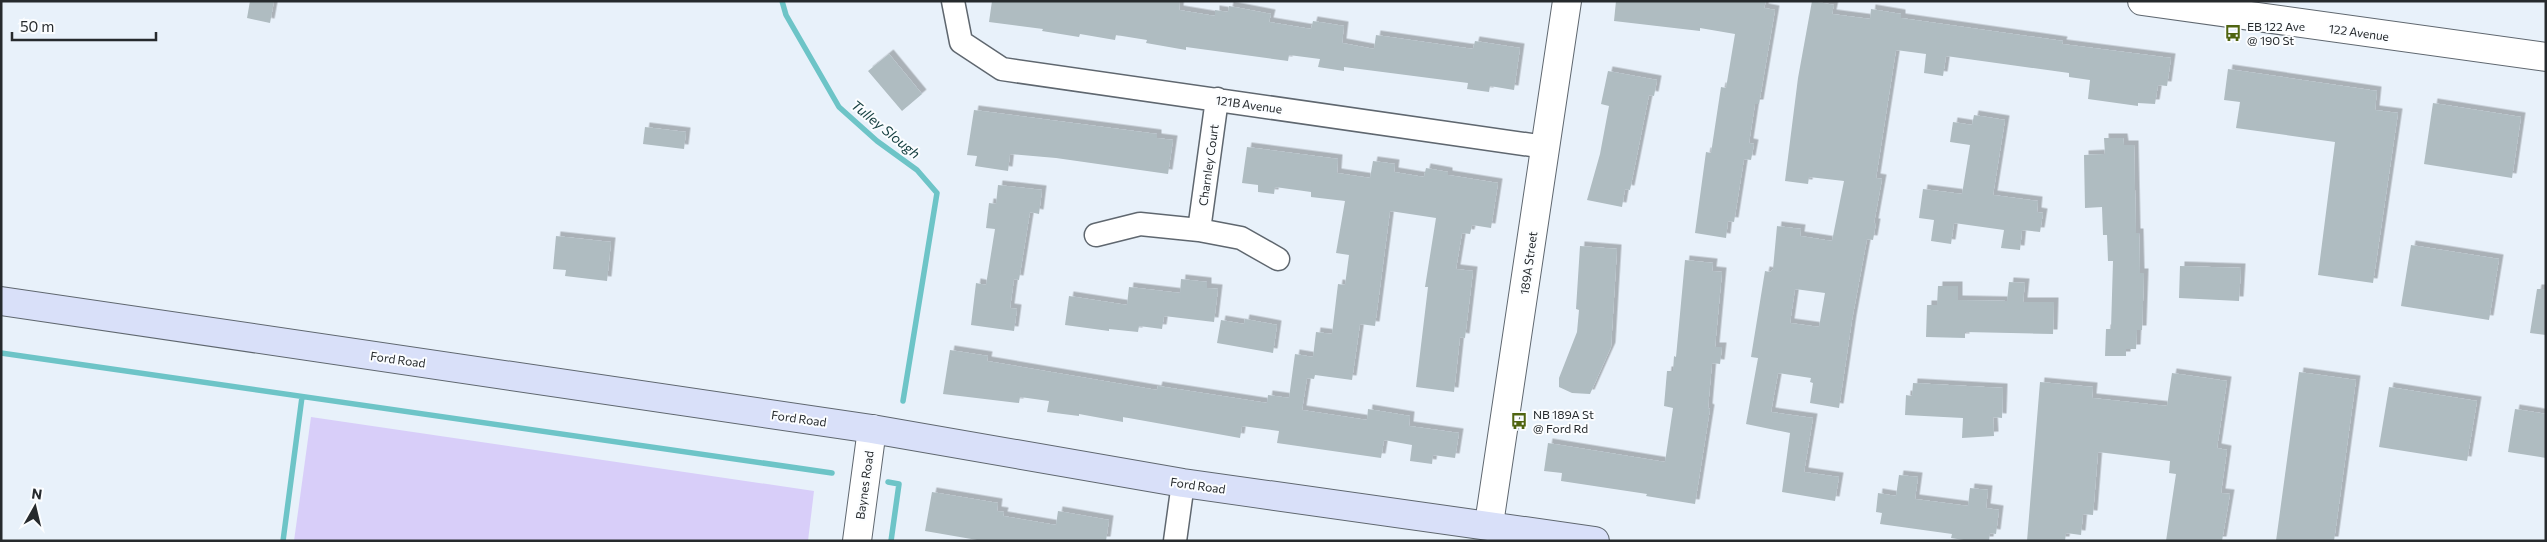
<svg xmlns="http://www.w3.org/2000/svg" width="2547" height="542" font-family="Commissioner,sans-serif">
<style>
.green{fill:#d8cef9}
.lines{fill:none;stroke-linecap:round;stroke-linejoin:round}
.stream{stroke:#6dc4c7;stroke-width:5.5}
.building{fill:#afbcc1;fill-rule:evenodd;filter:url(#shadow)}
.minor-casing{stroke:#5f676f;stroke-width:25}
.tertiary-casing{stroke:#5f676f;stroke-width:30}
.secondary-casing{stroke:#5f676f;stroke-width:30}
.minor{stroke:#fff;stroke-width:22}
.tertiary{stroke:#fff;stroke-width:28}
.secondary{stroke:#d9e0f9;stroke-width:28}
.labels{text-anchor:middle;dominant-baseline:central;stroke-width:4;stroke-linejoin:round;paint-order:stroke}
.poi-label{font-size:12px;fill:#262a2d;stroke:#fbfdff;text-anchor:start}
.street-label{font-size:12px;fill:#262a2d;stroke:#fbfdff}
.water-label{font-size:14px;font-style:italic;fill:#143e3f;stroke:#fbfdff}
</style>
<defs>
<filter id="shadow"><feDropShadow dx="4.5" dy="-4.5" stdDeviation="0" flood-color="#0004"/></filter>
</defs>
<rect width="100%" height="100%" fill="#e8f1fa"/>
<!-- green -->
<path class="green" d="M311,417L814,491L808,541H294Z"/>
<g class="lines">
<!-- stream -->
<path class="stream" d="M782,1L786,15L839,107L877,141L917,170L937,193L903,401
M1,353L832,473
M888,482L899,484L891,541
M283,541L302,397"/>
</g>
<!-- building -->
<path class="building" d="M250,1H274L270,23L247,18Z
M992,1H1180L1179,10L1215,16V10L1228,12L1229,6L1271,14L1269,22L1311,29L1313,21L1344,26L1342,43L1374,49L1376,35L1473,49L1475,41L1520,48L1514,90L1490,86L1489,92L1467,89L1468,83L1344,67V71L1318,67L1320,59L1289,55L1288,61L1186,47V50L1146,43L1147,40L1116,35L1115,40L1080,34L1079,37L1042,31L1043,29L989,22Z
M1616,1H1766L1764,8L1775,10L1759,104H1755L1749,143L1754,144L1751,160L1744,159L1734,222L1728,221L1726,238L1695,233L1706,152L1711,153L1721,87L1726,88L1735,34L1700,28V31L1614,21Z
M1812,1L1834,5L1832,14L1870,19L1871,9L1901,14V18L2063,41L2062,44L2171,58L2167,86L2158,85L2155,104L2138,103V106L2088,99L2090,80L2069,77V73L1946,56L1943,76L1924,73L1926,54L1896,50L1876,178L1882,179L1874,223H1876L1873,240L1867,239L1852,320L1839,408L1810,403L1813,383L1810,382L1811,378L1778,373L1771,412L1813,418L1804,472L1839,477L1835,501L1782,492L1790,433L1746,424L1758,358L1751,357L1765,271L1770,272L1773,269L1777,226L1801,229L1800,236L1832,241L1844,181L1809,177L1808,184L1785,181L1798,78ZM1795,289L1825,293L1819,327L1790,323Z
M889,54L922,94L902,111L868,71Z
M2228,69L2377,91L2375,110L2398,113L2373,283L2318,275L2335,142L2236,128L2240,102L2224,100Z
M1608,71L1657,80L1654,96L1649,95L1630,190L1625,189L1622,207L1587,200L1600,154L1609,106L1601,104Z
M2433,103L2521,117L2512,178L2424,164Z
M974,110L1157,134V138L1173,140L1168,174L1056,158L1010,154L1008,171L975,166L977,156L967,155Z
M1974,115L2005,120L1993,195L2038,201L2037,212L2043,213L2040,232L2022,230L2020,250L2001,248L2004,230L1954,223L1951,244L1931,241L1934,220L1919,218L1923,189L1962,194L1970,145L1950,142L1953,122L1972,125Z
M645,127L686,132L684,149L643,144Z
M2104,138H2123L2124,145H2134L2136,233H2139L2140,273H2144L2142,330H2137L2136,349H2126V356H2105L2106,329H2111L2113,261H2108L2107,235H2103L2102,207L2085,208L2084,155L2105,154Z
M1247,147L1338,159L1337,173L1370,178L1373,161L1395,164L1394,172L1424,177L1426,168L1448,172V175L1498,183L1491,228L1472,225L1470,234L1462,233L1456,269L1473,271L1465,338L1460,337L1454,392L1416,387L1428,287H1425L1436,218L1390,211L1375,326L1360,324L1352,380L1315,375L1314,379L1307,378L1302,410L1367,420L1368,409L1410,416L1409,426L1459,433L1455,458L1433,455L1432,464L1410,461L1412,445L1384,440L1381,458L1277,443L1279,431L1242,426L1240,438L1123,417V422L1079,414V416L1047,412L1049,401L1020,397L1019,403L943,394L950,350L988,356L987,361L1157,390L1158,386L1267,403L1268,395L1289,398L1295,354L1313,357L1316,332L1332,334L1338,284L1345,285L1349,255L1336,253L1345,201L1311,197V192L1275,187L1274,194L1258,192V185L1242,183Z
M998,185L1042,190L1039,214L1030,212L1019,280L1014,279L1010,308L1017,309L1014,331L971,325L976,283L986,285L995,229L986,228L989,203L996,204Z
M556,236L611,242L607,281L565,276L566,270L553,269Z
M2411,245L2499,259L2489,320L2401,306Z
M1580,246L1617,249L1611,347L1590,394L1572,393L1559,387V378L1577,332L1579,310L1576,309Z
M1685,260L1713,263L1712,271L1722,272L1715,347H1722L1720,364L1712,363L1708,408L1710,409L1695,504L1646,496L1647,494L1561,481L1562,473L1544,471L1548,443L1665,462L1673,408L1664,406L1667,371H1673L1674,356L1676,357Z
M2180,266L2241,268L2239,301L2179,298Z
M1181,279L1207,282V288L1218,289L1214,322L1164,316L1162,329L1139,326L1138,332L1109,329V331L1065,325L1069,296L1127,305L1129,287L1180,293Z
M2009,282L2025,283L2023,302H2054L2053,334L1965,332V338L1926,337L1927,305H1937L1938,286H1958V300L2007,301Z
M2537,289H2546V335L2530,333Z
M1245,319L1277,325L1273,353L1217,343L1221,320L1244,324Z
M2299,372L2356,380L2334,541H2276Z
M2172,373L2227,381L2217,448L2227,450L2221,493L2230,494L2222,541H2166L2176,474L2169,473L2170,461L2098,452L2093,515L2083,514L2081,535L2066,533L2065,541H2027L2040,382L2093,387L2092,398L2167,406Z
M1913,383L2003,388L2002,418L1993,417L1994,436L1962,438L1963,418L1905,415L1906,395L1912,396Z
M2389,387L2477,401L2467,461L2379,447Z
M2515,409L2546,414V458L2508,452Z
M1899,475L1918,477L1915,499L1968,506L1970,488L1988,490L1986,508L1999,510L1996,534L1990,533L1989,541H1970L1951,538L1952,534L1880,524L1882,513L1876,512L1878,493L1896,496Z
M932,492L998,503L997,511L1004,512L1003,516L1056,525L1058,511L1109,520L1106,541H983L925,531Z"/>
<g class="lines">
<!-- minor casing -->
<g class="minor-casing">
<path id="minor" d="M953,1L961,42L1002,69L1545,147
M1199,230L1217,99
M1096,235L1140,224L1199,230L1241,238L1278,259
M1175,541L1183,483"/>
</g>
<!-- tertiary casing -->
<g class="tertiary-casing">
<path id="tertiary" d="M2142,1L2546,57
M1489,524L1567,1
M857,541L872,429"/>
</g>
<!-- secondary casing -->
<g class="secondary-casing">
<path id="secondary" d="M1,301L872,429L1183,483L1595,541"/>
</g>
<!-- minor -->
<use href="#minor" class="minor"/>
<!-- tertiary -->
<use href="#tertiary" class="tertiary"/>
<!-- secondary -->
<use href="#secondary" class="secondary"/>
</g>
<!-- icons -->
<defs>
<g id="bus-bare" transform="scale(1.35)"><path d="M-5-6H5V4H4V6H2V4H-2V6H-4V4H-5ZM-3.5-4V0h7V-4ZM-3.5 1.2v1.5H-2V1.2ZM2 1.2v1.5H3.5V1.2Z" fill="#4f6411" stroke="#fbfdff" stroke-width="2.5" paint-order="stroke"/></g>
</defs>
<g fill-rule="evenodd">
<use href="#bus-bare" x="2233" y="33"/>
<use href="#bus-bare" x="1519" y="421"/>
</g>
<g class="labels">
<!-- poi labels -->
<g class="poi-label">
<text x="2247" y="26">EB 122 Ave<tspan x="2247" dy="14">@ 190 St</tspan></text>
<text x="1533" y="414">NB 189A St<tspan x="1533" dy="14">@ Ford Rd</tspan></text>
</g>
<!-- street labels -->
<g class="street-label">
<text transform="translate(2359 32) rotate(8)">122 Avenue</text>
<text transform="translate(1249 104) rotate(8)">121B Avenue</text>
<text transform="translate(1208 165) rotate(-82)">Charnley Court</text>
<text transform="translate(1528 263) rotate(-82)">189A Street</text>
<text transform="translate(398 359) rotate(8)">Ford Road</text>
<text transform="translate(799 418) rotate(8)">Ford Road</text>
<text transform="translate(864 485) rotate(-82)">Baynes Road</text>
<text transform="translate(1198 485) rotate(8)">Ford Road</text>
</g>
<!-- water labels -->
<g class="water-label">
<text transform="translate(886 129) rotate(39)">Tulley Slough</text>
</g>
</g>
<!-- border -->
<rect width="2547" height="542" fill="none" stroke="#262a2d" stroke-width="5"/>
<!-- north arrow -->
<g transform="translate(35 507) rotate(8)" stroke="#fbfdff" stroke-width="4" paint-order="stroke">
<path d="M0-4L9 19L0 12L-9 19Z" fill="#262a2d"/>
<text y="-8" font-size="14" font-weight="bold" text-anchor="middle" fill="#262a2d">N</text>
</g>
<!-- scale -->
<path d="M12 32v8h144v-8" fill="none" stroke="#262a2d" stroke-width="2.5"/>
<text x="20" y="32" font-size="15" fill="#262a2d" stroke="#fbfdff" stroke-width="4" paint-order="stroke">50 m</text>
</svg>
